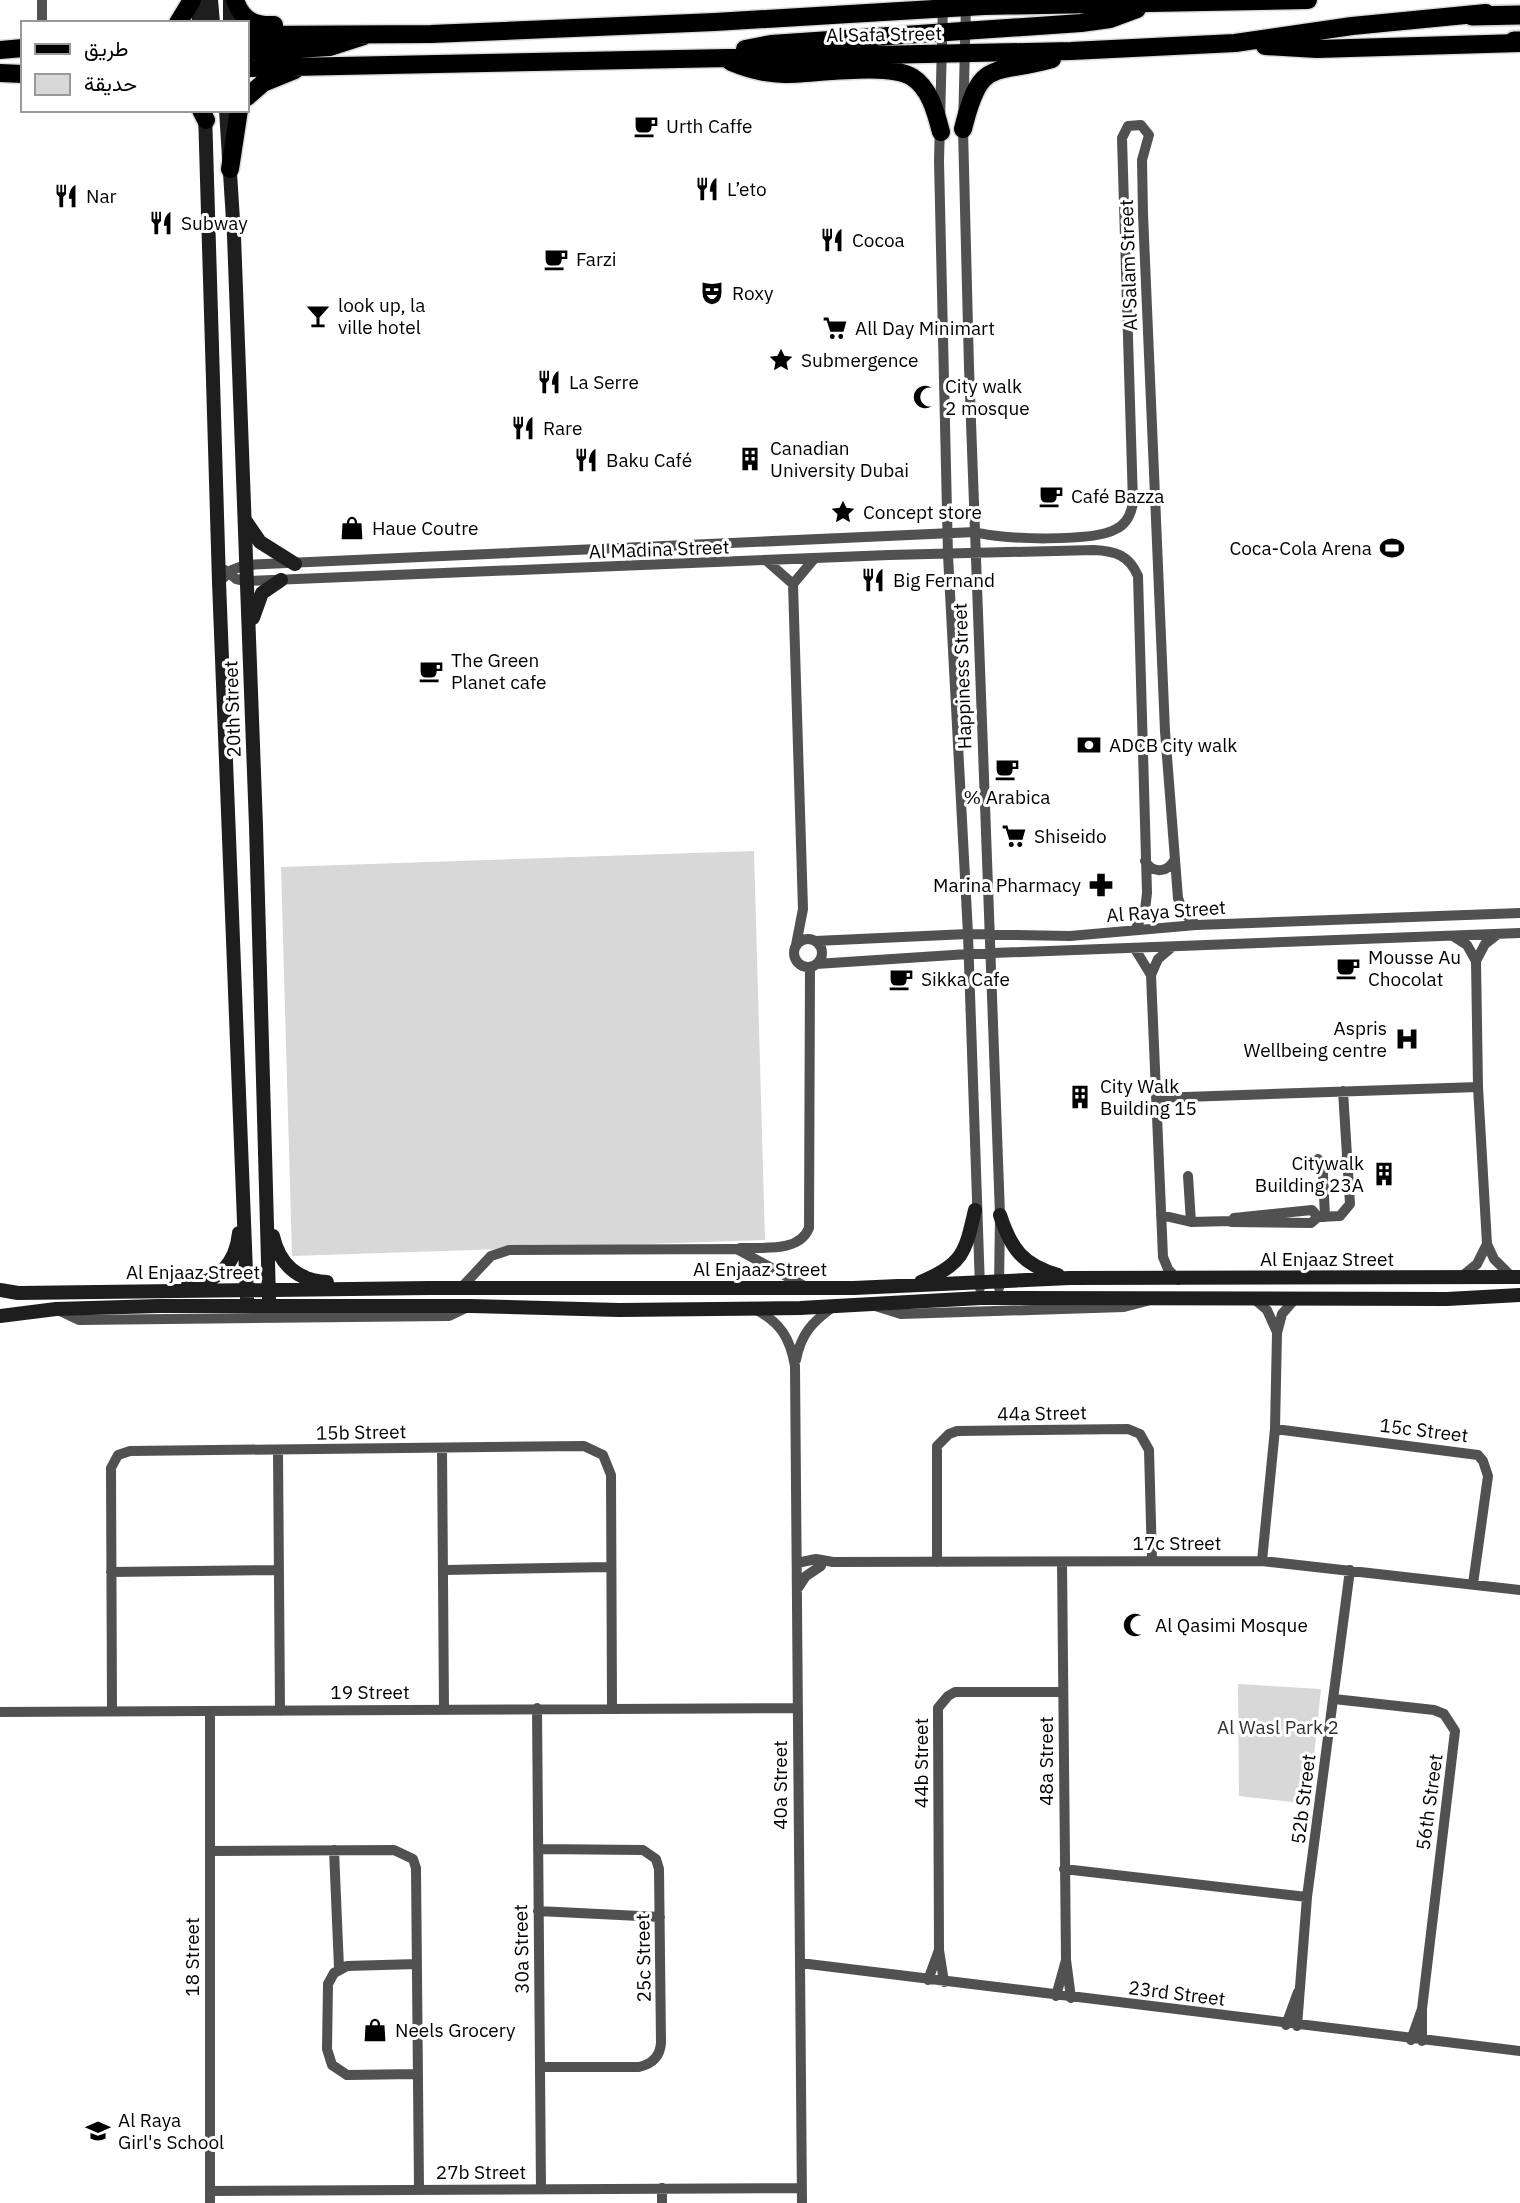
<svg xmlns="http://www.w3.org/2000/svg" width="1520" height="2203" font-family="'IBM Plex Sans',Vazirmatn,sans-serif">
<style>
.green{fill:#d8d8d8}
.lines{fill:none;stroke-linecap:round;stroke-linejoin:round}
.primary-casing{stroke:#dbdbdb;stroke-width:21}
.highway-casing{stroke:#dbdbdb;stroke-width:23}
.street{stroke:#515151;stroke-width:10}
.secondary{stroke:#1e1e1e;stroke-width:14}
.primary{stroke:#000;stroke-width:18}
.highway{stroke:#000;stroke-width:19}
.labels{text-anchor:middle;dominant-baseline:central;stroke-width:6;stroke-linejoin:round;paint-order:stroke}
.street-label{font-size:19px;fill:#000;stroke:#fff}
.poi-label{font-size:19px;fill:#000;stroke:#fff;text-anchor:start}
.park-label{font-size:19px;fill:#2f2f2f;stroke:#fff}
</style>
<rect width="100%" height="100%" fill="#fff"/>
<!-- green -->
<path class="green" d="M754,851L765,1240L292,1256L281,867Z
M1238,1684L1321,1689L1309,1804L1239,1796Z"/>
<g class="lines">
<!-- primary casing -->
<g class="primary-casing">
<path id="primary" d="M235,0C242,20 254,26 274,25
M178,23L192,0
M247,35L431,34L715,22L984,6L1308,0
M1265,46L1317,49L1520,43
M745,49L771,44L1081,23L1110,19L1137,9
M0,50L23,48
M247,52L330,47L364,36
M731,62C748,69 765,74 784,74C813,74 889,62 912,77C930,88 936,113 941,132
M247,68L1071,51L1235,43L1352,26L1486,13
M0,73L23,74
M247,97L263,83L295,70
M201,110L206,120
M963,129C981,56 992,76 1052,59
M230,169L239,110"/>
</g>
<!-- highway casing -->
<g class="highway-casing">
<path id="highway" d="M1472,16L1520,15
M1514,41H1520"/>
</g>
<!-- street -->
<path class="street" d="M42,0V23
M966,3L963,129L969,367L1000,1215L999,1288
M943,4L939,161L948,555L968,934L980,1288
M768,562L793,584
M225,570L236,579L245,581L889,555L1094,550C1115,551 1129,555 1138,576L1147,893L1145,910L1135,930
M219,582L232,570L245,565L975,532C1001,540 1094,542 1116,529C1127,524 1131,514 1133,503L1122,138L1128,126L1141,125L1149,135L1142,160L1143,214L1165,731L1178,898L1183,912L1196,925
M1145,861C1153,874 1168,873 1175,859
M1498,934L1485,944L1476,961L1478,1087L1487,1244L1494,1259L1512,1277
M1453,936L1467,945L1476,961
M794 953a14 14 0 1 1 28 0a14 14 0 1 1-28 0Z
M815,941L968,934L1070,936L1196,925L1520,913
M796,945L803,909L793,584L814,559
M1135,949L1151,975L1163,1257L1168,1269L1178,1280
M816,964L968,954L1520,933
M1151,975L1158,959L1171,948
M1156,1098L1478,1087
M1318,1159L1323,1174L1325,1217
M1188,1176L1191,1222
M1312,1210L1318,1217L1311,1223L1231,1222L1234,1218Z
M1161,1215L1191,1222L1231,1221
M1318,1217L1340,1216L1350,1204L1343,1091
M740,1248C763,1247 799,1253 809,1228L810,967
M1461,1277L1477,1264L1487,1244
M461,1288L491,1256L509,1250L737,1249L806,1287
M1254,1299L1267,1310L1276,1330
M872,1305L901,1314L1124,1307L1147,1301
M56,1309L79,1320L449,1316L470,1306
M755,1309C781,1323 790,1338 795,1366L802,2203
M796,1360C801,1334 812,1322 833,1307
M1275,1429L1478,1455L1483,1461L1488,1476L1473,1584
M442,1448L444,1709
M278,1451L280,1711
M1262,1561L1275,1429L1277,1333L1282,1314L1295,1299
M937,1562V1446L949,1434L957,1431L1128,1429L1140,1434L1149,1450L1152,1560
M1062,1562L1066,1960L1071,1998
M797,1563L816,1559L833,1562L1262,1561L1520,1590
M444,1570L610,1567
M111,1572L278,1570
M798,1588L806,1576L821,1566
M1334,1699L1434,1710L1444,1714L1455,1731L1422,2009V2041
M537,1708L541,2189
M112,1711L111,1468L118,1455L130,1451L584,1446L603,1455L611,1475L612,1707
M210,1711V2203
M0,1712L798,1708
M538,1849L643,1850L656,1859L659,1869L661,2043C660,2057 652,2064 639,2067H540
M334,1850L339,1968
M210,1851L394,1850L413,1859L416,1868L419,2190
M1064,1869L1307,1897
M538,1911L660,1917
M800,1963L1520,2051
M928,1980L939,1950
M944,1982L939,1950L938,1708L948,1696L955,1692H1063
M1056,1996L1066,1960
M1286,2025L1298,1992
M1297,2026L1307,1897L1350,1570
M1411,2040L1422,2009
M417,2074L347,2075L332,2065L327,2049L328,1984L334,1973L347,1966L417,1964
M662,2188V2203
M210,2191L802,2188"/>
<!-- secondary -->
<path class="secondary" d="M198,0L199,23
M211,0L213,23
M230,23V0
M226,110L234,236L256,826L269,1298
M205,112L219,582L247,1298
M245,520L260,542L295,564
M253,618L262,593L281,580
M1000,1215C1011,1249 1023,1265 1058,1275
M273,1236C279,1264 298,1281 327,1282
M921,1282C963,1263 965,1254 975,1210
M188,1285C218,1283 236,1263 239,1233
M0,1290L18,1293L429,1288H854L1070,1278L1520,1277
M0,1316L56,1309L158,1306H470L619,1310L800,1308L981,1298L1447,1299L1520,1295"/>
<!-- primary -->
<use href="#primary" class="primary"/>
<!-- highway -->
<use href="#highway" class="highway"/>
</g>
<!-- icons -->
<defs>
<g id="cafe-bare" transform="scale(1.89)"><path d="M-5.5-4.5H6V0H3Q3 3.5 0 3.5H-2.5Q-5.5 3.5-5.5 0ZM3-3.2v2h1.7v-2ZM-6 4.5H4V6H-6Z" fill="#000" stroke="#fff" stroke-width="2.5" paint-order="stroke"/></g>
<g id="restaurant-bare" transform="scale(1.89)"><path d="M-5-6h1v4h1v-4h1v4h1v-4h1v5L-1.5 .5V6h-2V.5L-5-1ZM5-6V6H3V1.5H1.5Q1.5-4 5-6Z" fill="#000" stroke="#fff" stroke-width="2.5" paint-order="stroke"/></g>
<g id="theatre-bare" transform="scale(1.89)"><path d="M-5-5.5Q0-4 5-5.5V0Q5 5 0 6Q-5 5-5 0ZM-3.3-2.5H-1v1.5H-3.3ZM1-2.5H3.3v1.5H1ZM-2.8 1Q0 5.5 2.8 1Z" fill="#000" stroke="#fff" stroke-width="2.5" paint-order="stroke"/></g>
<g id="bar-bare" transform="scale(1.89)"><path d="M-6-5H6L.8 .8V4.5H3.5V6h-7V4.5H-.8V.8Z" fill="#000" stroke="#fff" stroke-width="2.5" paint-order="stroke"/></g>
<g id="supermarket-bare" transform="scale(1.89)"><path d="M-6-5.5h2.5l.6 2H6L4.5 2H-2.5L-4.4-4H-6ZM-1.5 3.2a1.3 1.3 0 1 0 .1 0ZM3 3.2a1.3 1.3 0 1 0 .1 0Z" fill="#000" stroke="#fff" stroke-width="2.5" paint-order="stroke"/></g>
<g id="sight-bare" transform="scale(1.89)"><path d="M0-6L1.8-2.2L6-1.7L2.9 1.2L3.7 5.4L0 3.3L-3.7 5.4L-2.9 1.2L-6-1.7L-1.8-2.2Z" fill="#000" stroke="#fff" stroke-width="2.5" paint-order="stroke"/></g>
<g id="mosque-bare" transform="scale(1.89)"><path d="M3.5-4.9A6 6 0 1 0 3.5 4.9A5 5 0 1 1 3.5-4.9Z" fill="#000" stroke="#fff" stroke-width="2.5" paint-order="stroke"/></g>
<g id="building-bare" transform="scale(1.89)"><path d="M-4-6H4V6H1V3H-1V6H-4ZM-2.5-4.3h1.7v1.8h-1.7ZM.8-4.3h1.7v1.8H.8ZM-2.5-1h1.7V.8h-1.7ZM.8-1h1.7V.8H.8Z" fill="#000" stroke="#fff" stroke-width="2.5" paint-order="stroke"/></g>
<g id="shop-bare" transform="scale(1.89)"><path d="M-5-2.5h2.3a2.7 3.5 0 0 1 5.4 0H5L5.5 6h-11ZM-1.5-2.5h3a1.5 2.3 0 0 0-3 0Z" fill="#000" stroke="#fff" stroke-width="2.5" paint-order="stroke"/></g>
<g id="stadium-bare" transform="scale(1.89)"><path d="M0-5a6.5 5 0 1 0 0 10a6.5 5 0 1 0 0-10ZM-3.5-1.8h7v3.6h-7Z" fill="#000" stroke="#fff" stroke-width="2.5" paint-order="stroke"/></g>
<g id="bank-bare" transform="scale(1.89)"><path d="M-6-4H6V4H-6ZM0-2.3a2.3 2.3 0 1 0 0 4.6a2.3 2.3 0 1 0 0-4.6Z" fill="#000" stroke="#fff" stroke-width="2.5" paint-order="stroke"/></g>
<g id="pharmacy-bare" transform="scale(1.89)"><path d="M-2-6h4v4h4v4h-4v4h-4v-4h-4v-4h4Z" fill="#000" stroke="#fff" stroke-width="2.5" paint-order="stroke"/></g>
<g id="hospital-bare" transform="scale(1.89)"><path d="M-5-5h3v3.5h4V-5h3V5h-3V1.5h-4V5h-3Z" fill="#000" stroke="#fff" stroke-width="2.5" paint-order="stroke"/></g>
<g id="school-bare" transform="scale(1.89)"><path d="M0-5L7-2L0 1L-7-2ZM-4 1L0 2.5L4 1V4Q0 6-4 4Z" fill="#000" stroke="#fff" stroke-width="2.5" paint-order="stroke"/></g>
</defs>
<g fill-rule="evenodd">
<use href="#cafe-bare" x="646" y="126"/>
<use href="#restaurant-bare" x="707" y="189"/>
<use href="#restaurant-bare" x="66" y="196"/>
<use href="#restaurant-bare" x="161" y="223"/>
<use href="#restaurant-bare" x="832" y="240"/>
<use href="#cafe-bare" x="556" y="259"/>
<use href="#theatre-bare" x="712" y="293"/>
<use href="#bar-bare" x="318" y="316"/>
<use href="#supermarket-bare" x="835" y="328"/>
<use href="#sight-bare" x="781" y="360"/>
<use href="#restaurant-bare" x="549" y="382"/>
<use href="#mosque-bare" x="925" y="397"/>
<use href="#restaurant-bare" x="523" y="428"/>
<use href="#building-bare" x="750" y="459"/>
<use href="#restaurant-bare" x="586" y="460"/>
<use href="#cafe-bare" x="1051" y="496"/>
<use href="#sight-bare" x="843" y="512"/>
<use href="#shop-bare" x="352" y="528"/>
<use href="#stadium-bare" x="1392" y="548"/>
<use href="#restaurant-bare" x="873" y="580"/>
<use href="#cafe-bare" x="431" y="671"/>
<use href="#bank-bare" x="1089" y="745"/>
<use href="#cafe-bare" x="1007" y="769"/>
<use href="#supermarket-bare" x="1014" y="836"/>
<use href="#pharmacy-bare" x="1101" y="885"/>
<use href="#cafe-bare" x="1348" y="968"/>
<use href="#cafe-bare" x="901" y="979"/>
<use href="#hospital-bare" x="1407" y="1039"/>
<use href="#building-bare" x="1080" y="1097"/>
<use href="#building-bare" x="1384" y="1174"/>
<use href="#mosque-bare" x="1135" y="1625"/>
<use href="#shop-bare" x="375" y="2030"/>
<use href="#school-bare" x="98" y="2131"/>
</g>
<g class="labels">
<!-- street labels -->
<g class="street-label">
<text transform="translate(884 34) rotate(-1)">Al Safa Street</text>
<text transform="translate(1128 265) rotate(-92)">Al Salam Street</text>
<text transform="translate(659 549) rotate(-2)">Al Madina Street</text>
<text transform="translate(962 676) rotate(-92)">Happiness Street</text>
<text transform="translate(232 709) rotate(-92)">20th Street</text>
<text transform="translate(1166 911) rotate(-4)">Al Raya Street</text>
<text x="1327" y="1259">Al Enjaaz Street</text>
<text x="760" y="1269">Al Enjaaz Street</text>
<text x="193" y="1272">Al Enjaaz Street</text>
<text transform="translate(1042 1413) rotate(-1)">44a Street</text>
<text transform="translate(1424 1430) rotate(7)">15c Street</text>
<text transform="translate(361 1432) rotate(-1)">15b Street</text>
<text x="1177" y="1543">17c Street</text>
<text x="370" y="1692">19 Street</text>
<text transform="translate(1046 1761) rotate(-90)">48a Street</text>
<text transform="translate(921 1763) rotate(-90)">44b Street</text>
<text transform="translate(780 1785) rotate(-90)">40a Street</text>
<text transform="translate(1303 1799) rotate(-83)">52b Street</text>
<text transform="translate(1429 1802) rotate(-82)">56th Street</text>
<text transform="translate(521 1949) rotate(-91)">30a Street</text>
<text transform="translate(192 1957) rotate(-90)">18 Street</text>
<text transform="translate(643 1958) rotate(-91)">25c Street</text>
<text transform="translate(1177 1993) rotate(7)">23rd Street</text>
<text x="481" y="2172">27b Street</text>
</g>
<!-- poi labels -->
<g class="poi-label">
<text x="666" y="126">Urth Caffe</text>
<text x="727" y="189">L’eto</text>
<text x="86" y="196">Nar</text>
<text x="181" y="223">Subway</text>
<text x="852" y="240">Cocoa</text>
<text x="576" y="259">Farzi</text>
<text x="732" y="293">Roxy</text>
<text x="338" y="305">look up, la<tspan x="338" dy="22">ville hotel</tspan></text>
<text x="855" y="328">All Day Minimart</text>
<text x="801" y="360">Submergence</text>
<text x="569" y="382">La Serre</text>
<text x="945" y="386">City walk<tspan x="945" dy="22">2 mosque</tspan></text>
<text x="543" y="428">Rare</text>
<text x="770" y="448">Canadian<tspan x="770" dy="22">University Dubai</tspan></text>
<text x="606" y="460">Baku Café</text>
<text x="1071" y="496">Café Bazza</text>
<text x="863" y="512">Concept store</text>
<text x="372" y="528">Haue Coutre</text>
<text x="1372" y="548" text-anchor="end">Coca-Cola Arena</text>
<text x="893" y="580">Big Fernand</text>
<text x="451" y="660">The Green<tspan x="451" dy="22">Planet cafe</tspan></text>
<text x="1109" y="745">ADCB city walk</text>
<text x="1007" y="797" text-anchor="middle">% Arabica</text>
<text x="1034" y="836">Shiseido</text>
<text x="1081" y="885" text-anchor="end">Marina Pharmacy</text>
<text x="1368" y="957">Mousse Au<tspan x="1368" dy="22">Chocolat</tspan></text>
<text x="921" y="979">Sikka Cafe</text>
<text x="1387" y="1028" text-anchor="end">Aspris<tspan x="1387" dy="22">Wellbeing centre</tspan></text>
<text x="1100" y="1086">City Walk<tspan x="1100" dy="22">Building 15</tspan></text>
<text x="1364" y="1163" text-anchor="end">Citywalk<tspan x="1364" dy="22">Building 23A</tspan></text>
<text x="1155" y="1625">Al Qasimi Mosque</text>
<text x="395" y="2030">Neels Grocery</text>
<text x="118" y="2120">Al Raya<tspan x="118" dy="22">Girl's School</tspan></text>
</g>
<!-- park labels -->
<g class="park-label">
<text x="1278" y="1727">Al Wasl Park 2</text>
</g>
</g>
<!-- legend -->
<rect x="21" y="21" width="228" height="91" fill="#ffffff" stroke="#999999" stroke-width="2"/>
<rect x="35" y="44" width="35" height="10" fill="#000000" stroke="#999999" stroke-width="2"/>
<text x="84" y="56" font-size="21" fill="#000000">طريق</text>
<rect x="35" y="74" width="35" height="21" fill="#d8d8d8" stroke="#999999" stroke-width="2"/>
<text x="84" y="91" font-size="21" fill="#000000">حديقة</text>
</svg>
